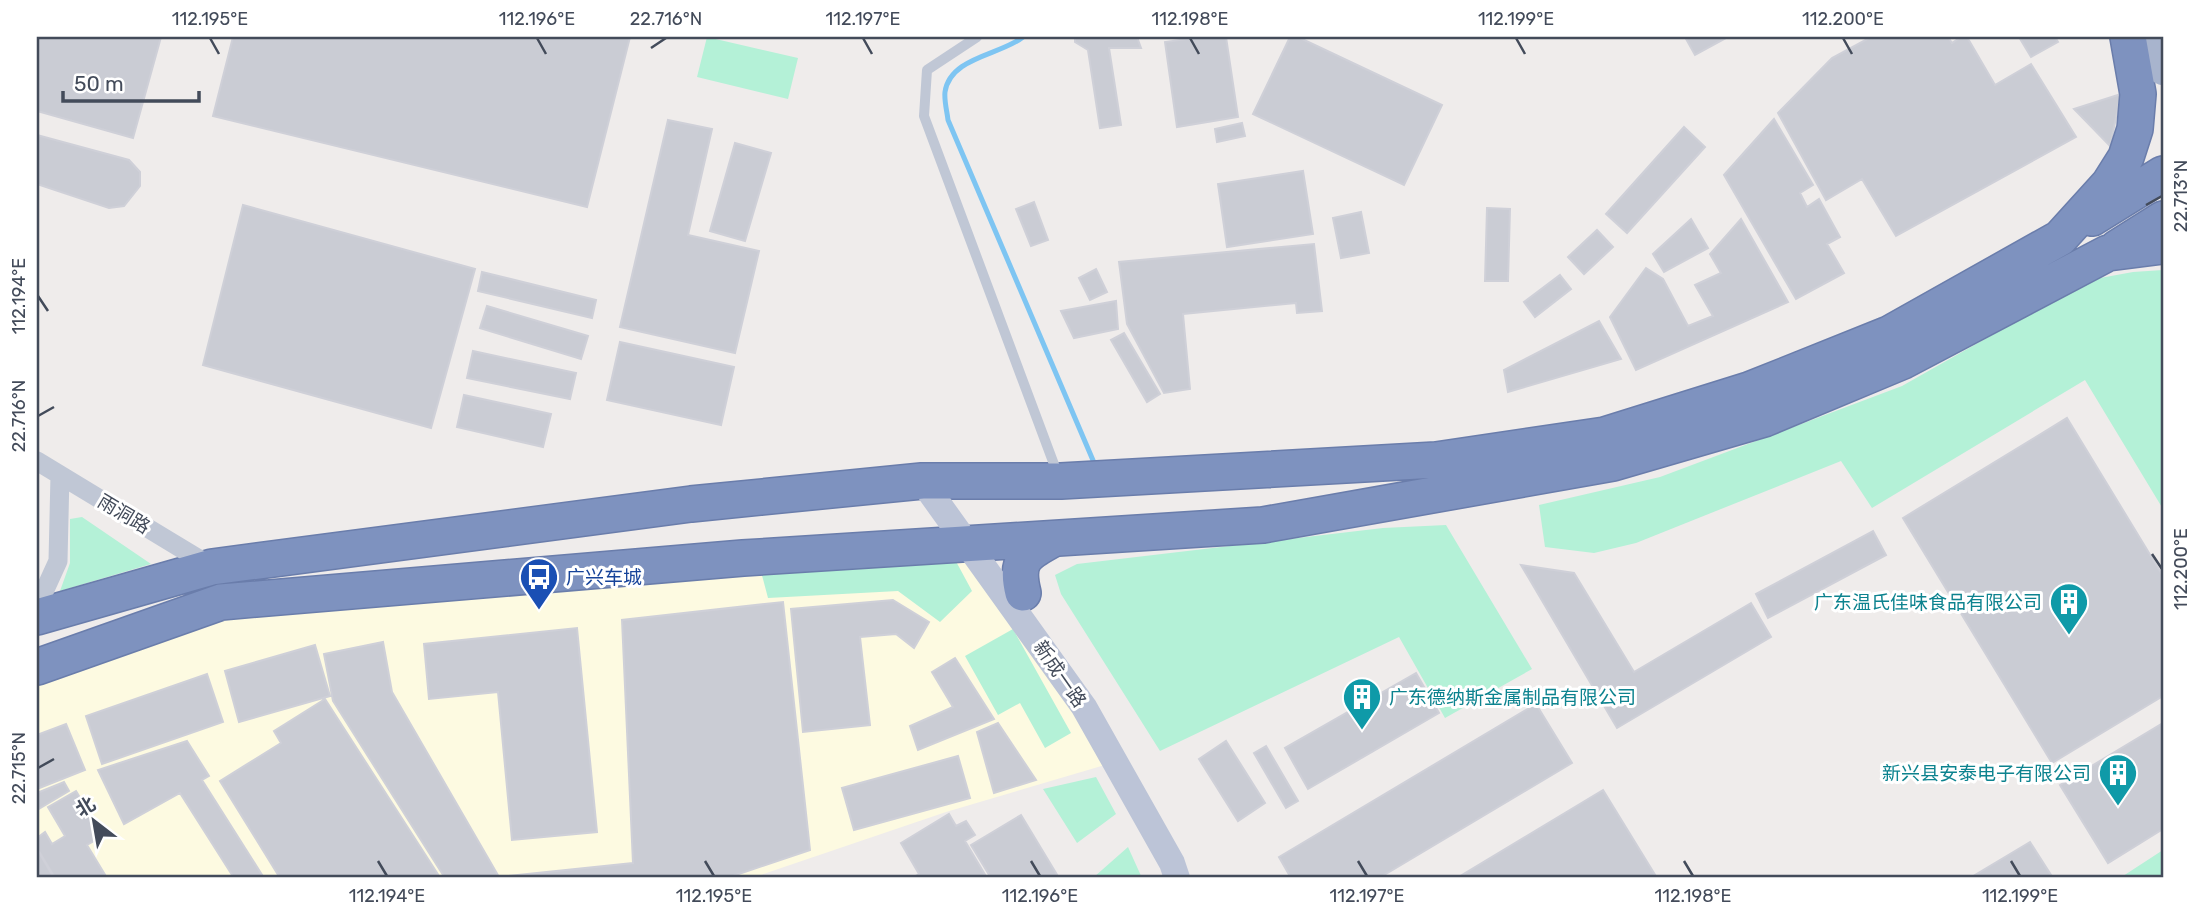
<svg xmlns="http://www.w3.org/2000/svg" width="2200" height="915" font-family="Rubik,'Noto Sans SC',sans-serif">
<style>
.commercial{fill:#fdfae1}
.green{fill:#b4f1d7}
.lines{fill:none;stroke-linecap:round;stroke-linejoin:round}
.stream{stroke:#7ec5f2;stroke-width:5}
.building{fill:#caccd4;stroke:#cfd0d8;stroke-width:2}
.highway-casing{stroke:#6a7dab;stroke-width:38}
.lane{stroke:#c0c7d5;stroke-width:10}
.street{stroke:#c0c7d5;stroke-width:19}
.secondary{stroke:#bcc4d7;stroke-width:26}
.primary{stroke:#a8b4cd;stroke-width:30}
.highway{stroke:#7e92bf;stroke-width:35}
.ticks{fill:none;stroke:#434b5a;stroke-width:2.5}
.labels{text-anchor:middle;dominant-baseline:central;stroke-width:6;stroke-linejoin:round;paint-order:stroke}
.street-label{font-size:19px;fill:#434b5a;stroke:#fff}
.transit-label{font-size:19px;fill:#164399;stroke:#fff;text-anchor:start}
.culture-label{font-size:19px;fill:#0d838f;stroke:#fff;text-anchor:end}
.neatline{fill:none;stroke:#434b5a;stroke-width:2.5}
.ticks-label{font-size:18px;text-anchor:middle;fill:#434b5a}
</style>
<rect width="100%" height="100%" fill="#efeceb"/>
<!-- commercial -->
<path class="commercial" d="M967,544L1115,762L946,812L752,878H37V667L221,602Z"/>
<!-- green -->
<path class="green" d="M707,37L798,58L788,99L697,77Z
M2163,270V509L2085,380L1872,508L1841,461L1636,543L1594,553L1545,547L1539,505L1660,477L1902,386L2089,280L2133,272Z
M82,517L151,564L60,591L70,563V519Z
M1446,525L1532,669L1445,718L1399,637L1160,751L1061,594L1055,575L1077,564L1383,528Z
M952,554L972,591L940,622L898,591L768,598L759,564Z
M1013,629L1071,733L1045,748L1020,703L998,715L965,656Z
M1096,777L1116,814L1077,843L1043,789Z
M1128,847L1142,878H1095L1094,877Z
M2163,850V878H2120Z"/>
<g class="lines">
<!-- stream -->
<path class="stream" d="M1023,37C1001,55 950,57 945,92C944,101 947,111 948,120L1095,465"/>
</g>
<!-- building -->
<path class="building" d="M37,37H161L133,138L37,111Z
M233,37H630L587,207L213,116Z
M1075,37H1137L1141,48H1109L1121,125L1100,128L1088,50L1075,42Z
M1201,37H1226L1238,117L1177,127L1165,42Z
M1290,37H1298L1442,105L1404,185L1253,114Z
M1685,37H1725L1726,38L1695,55Z
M1871,37H1948L1952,43L1961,37H1967L1995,85L2031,64L2076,137L1896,236L1862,179L1826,200L1778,113L1832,58Z
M2019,37H2055L2058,42L2031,57Z
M2121,94L2110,146L2074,109Z
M1774,119L1813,185L1800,193L1807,207L1819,199L1840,237L1827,244L1844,273L1796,299L1724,175Z
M668,120L712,129L688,235L759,251L735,353L620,327Z
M1242,123L1245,136L1217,142L1215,129Z
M1684,127L1705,147L1627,233L1606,214Z
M37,135L129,160L140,172V186L124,206L109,208L37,184Z
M735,143L771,153L745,241L710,231Z
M1303,171L1313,234L1227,247L1218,184Z
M1034,202L1048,240L1031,246L1016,209Z
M243,205L475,269L431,428L203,365Z
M1487,208L1510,209L1508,281H1485Z
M1361,212L1369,253L1341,258L1333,218Z
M1691,219L1708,248L1664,272L1653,254Z
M1741,219L1788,302L1636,370L1610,317L1646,268L1663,279L1688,326L1713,316L1695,285L1721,273L1710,254Z
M1597,230L1613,247L1584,274L1568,257Z
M1314,244L1322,311L1297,313L1296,303L1183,314L1190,389L1164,393L1127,324L1119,262Z
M1096,269L1107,292L1090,300L1079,278Z
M482,272L596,300L592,318L478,291Z
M1560,275L1571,289L1535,317L1524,302Z
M1116,301L1118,329L1074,338L1061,311Z
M487,306L588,336L581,359L480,328Z
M1599,321L1621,359L1508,392L1504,370Z
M1124,333L1160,394L1147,402L1111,340Z
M620,342L734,367L721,425L607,400Z
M473,351L576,373L570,399L467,378Z
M464,395L551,414L543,447L457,427Z
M2067,418L2163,576V696L2052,763L1903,518Z
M1873,531L1886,555L1768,618L1756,594Z
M1521,565L1574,573L1634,672L1751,603L1771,637L1617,728Z
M893,600L929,622L914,648L896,634L860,637L870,725L803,732L791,609Z
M783,602L810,850L727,878H445L333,701L324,654L383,642L392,692L499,877L633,863L622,620Z
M577,628L597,832L512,840L498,692L429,699L424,644Z
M315,645L330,696L239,722L225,671Z
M955,658L994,719L918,750L910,726L953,707L932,672Z
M1416,673L1439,713L1308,789L1285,748Z
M207,674L223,722L102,764L86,716Z
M325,699L439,876L440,878H280L220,781L281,743L274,731Z
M1536,704L1572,763L1379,878H1291L1279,857Z
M998,723L1036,780L994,793L977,732Z
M2163,723V829L2108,863L2060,785Z
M66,724L85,770L37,789V735Z
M187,741L209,776L202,780L264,878H234L180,793L124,824L98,770Z
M1226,741L1265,803L1238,821L1199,759Z
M1266,746L1298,801L1286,808L1254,753Z
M958,756L970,798L854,830L842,788Z
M64,782L69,791L37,810V793Z
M1603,790L1657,878H1457Z
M76,791L103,836L87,845L107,878H55L37,848V838L45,832L52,844L65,836L48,807Z
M949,814L956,826L966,821L975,835L965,841L987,878H912L919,874L901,843Z
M1021,815L1059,878H991L971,845Z
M2030,842L2053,878H1970Z
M37,849L54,878H37Z"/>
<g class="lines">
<!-- highway casing -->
<g class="highway-casing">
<path id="highway" d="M2092,218L2163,174
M2117,248L2163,219
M1023,593C1015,560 1025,554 1053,539
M37,617L212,567L691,504L922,481H1061L1436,460L1605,435L1749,390L1889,334L2060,238L2109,184L2126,157L2135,129L2138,94L2128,37
M37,667L221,602L743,558L1263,525L1613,463L1764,419L1903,361L2108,253L2163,246"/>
</g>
<!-- lane -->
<path class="lane" d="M977,37L927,70L924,116L1058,475"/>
<!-- street -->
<path class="street" d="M37,461L212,567
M37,607L58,561L60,475"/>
<!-- secondary -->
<path class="secondary" d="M922,481L1084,707L1172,863L1177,878"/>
<!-- primary -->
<path class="primary" d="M2145,37L2163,70"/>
<!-- highway -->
<use href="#highway" class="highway"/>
</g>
<!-- ticks -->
<path class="ticks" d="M210,38L219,54M537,38L546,54M863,38L872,54M1190,38L1199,54M1516,38L1525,54M1843,38L1852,54M651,48L666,38M2146,205L2162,196M38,296L48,311M38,416L54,407M2152,554L2162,569M38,768L54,759M378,861L387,876M705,861L714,876M1031,861L1040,876M1358,861L1367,876M1684,861L1693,876M2011,861L2020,876"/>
<!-- icons -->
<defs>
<g id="bus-pin" transform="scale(2.0125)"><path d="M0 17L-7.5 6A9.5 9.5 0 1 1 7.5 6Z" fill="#1a4fb4" stroke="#fff"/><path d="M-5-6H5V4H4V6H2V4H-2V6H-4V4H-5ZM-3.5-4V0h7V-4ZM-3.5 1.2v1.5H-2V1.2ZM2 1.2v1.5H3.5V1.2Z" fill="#fff"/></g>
<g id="building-pin" transform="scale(2.0125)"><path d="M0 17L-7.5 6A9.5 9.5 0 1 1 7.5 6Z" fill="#0f9aa8" stroke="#fff"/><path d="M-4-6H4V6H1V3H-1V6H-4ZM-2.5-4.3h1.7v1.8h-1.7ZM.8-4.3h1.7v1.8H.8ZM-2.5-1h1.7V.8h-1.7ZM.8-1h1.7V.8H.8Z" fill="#fff"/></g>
</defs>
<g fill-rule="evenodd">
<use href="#bus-pin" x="539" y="577"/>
<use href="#building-pin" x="2069" y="602"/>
<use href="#building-pin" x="1362" y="697"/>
<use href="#building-pin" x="2118" y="773"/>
</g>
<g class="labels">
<!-- street labels -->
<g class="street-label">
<text transform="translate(124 514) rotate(31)">雨洞路</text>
<text transform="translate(1060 674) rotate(55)">新成一路</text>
</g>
<!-- transit labels -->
<g class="transit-label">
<text x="566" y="577">广兴车城</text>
</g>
<!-- culture labels -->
<g class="culture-label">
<text x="2042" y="602">广东温氏佳味食品有限公司</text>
<text x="1389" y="697" text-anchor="start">广东德纳斯金属制品有限公司</text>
<text x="2091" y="773">新兴县安泰电子有限公司</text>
</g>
</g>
<!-- border -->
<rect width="2200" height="915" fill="none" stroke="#ffffff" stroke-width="77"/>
<!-- north arrow -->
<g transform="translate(94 821) rotate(329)" stroke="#ffffff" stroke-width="5" paint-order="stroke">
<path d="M0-5L12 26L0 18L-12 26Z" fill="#434b5a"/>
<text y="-10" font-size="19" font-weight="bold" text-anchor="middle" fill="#434b5a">北</text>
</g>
<!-- scale -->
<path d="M63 91v10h136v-10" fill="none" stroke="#434b5a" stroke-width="3.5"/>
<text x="74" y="91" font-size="21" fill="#434b5a" stroke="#ffffff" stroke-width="5" paint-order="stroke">50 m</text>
<rect x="38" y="38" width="2124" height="838" class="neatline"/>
<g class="ticks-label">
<text x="210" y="25">112.195°E</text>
<text x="537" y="25">112.196°E</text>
<text x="666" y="25">22.716°N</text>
<text x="863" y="25">112.197°E</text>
<text x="1190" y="25">112.198°E</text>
<text x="1516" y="25">112.199°E</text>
<text x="1843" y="25">112.200°E</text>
<text transform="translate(2181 196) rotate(-90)" y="6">22.713°N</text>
<text transform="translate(19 296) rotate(-90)" y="6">112.194°E</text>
<text transform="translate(19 416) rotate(-90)" y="6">22.716°N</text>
<text transform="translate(2181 569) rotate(-90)" y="6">112.200°E</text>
<text transform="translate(19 768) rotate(-90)" y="6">22.715°N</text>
<text x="387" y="902">112.194°E</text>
<text x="714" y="902">112.195°E</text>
<text x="1040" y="902">112.196°E</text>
<text x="1367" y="902">112.197°E</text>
<text x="1693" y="902">112.198°E</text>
<text x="2020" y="902">112.199°E</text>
</g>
</svg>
